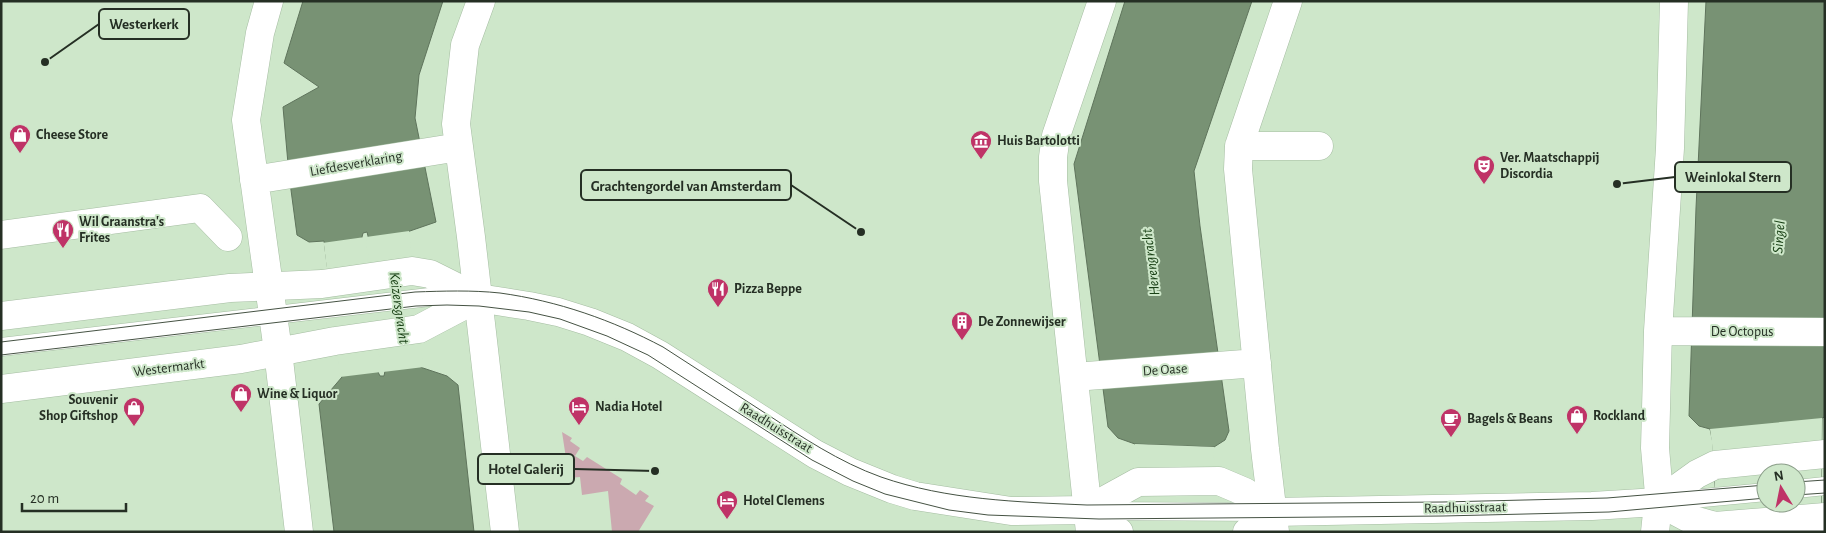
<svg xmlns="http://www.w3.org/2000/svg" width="1826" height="533" font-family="'Alegreya Sans',sans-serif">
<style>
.green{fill:#cba9b0}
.water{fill:#789274;stroke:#5f745c;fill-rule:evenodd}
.pier{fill:#cee7ca;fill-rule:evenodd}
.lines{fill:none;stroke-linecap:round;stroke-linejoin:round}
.lane-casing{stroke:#a5bda2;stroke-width:19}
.street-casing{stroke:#a5bda2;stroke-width:29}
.secondary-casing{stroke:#a5bda2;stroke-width:29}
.lane{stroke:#fff;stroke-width:18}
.street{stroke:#fff;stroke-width:28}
.secondary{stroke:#fff;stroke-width:28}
.tram{stroke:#455243;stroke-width:1}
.labels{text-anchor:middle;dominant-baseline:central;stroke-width:4;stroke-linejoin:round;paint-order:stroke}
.poi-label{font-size:14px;font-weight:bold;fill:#252f24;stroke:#cee7ca;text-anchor:start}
.street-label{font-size:14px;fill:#252f24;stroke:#cee7ca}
.water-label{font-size:15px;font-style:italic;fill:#194015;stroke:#cee7ca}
.leader{fill:none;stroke:#252f24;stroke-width:2}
.callout-dot{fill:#252f24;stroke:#cee7ca;stroke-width:2}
.callout{fill:#cee7ca;stroke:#252f24;stroke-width:2}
.callout-label{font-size:15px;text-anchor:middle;font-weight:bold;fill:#252f24}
</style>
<rect width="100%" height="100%" fill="#cee7ca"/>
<!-- green -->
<path class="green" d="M562,432L572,438L570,441L580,448L575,456L583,461L587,457L622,479L620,484L636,495L640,490L649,496L645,501L654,506L638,532H612L608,491L582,495L580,477L569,478Z"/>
<!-- water -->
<path class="water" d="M303,1H443L419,75L415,118L436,222L407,232L420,367L447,376L458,385L474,532H334L319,404L342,377L324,241L309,242L297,235L289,175L283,107L319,87L284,63ZM367,232L368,236L385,371L384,376H380L378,372L362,237L363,233Z
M1125,1H1252L1194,171L1200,226L1229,431L1225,440L1214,447L1135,444L1118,438L1108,427L1074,164Z
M1706,1H1825V417L1822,418L1821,532L1716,503L1713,443L1710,429L1699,426L1689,416L1696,208ZM1766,473H1796V503H1766Z"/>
<!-- pier -->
<path class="pier" d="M409,231L423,365L424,367L383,372L366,237Z
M365,237L381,372L340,377L324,245L322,243Z
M1822,418L1821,532H1715V465L1710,429ZM1766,473H1796V503H1766Z
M1135,444L1214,447L1215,449H1213L1222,532H1146L1137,446H1135Z"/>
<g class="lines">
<!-- lane casing -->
<g class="lane-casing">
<path id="lane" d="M1,347L438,296L468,298
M1796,489L1825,486
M1661,502L1766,492
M1091,511L1272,512"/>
</g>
<!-- street casing -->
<g class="street-casing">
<path id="street" d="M269,1L260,33L246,120L278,351L299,532
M481,1L465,45L456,124L471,237L505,532
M1239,146H1319
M254,180L459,147
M1,235L200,208L228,237
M1658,331L1825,332
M1074,377L1257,363
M1090,532L1053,181V157L1056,136L1102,1
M1275,532L1265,449L1238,169L1239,146L1288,1
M1655,532L1659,494L1655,448L1658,331L1670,148L1674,1"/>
</g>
<!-- secondary casing -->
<g class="secondary-casing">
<path id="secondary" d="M1,316L230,288L322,284L412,271L430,274L478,298L529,306L558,312L590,322L627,337L660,355L815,454L850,472L892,489L915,496L1011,511L1087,510L1138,482L1219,481L1245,492L1273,512
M1,389L241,359L335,341L419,329L478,298
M1658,502L1697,474L1715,465L1825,454
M1087,510L1119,532
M1247,532L1273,512L1592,506L1658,502L1690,519L1715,526L1825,517"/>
</g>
<!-- lane -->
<use href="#lane" class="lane"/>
<!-- street -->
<use href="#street" class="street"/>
<!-- secondary -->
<use href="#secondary" class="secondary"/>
<!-- tram -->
<path class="tram" d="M1,342L415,292C443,291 472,290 500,293C558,301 612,320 663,347C697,369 731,391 765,413C802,437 839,462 881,477C947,500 1018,502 1087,505L1443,502L1607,498L1766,485
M1,355L416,306L447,305L479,306L529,312L560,319L607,336L648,355L812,460L853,481L885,494L949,510L988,515L1099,519L1443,516L1609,512L1766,498
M1796,482L1825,480
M1796,495L1825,493"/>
</g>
<!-- icons -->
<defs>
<g id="shop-pin" transform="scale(1.125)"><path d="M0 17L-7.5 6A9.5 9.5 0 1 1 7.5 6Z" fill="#bf3367" stroke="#cee7ca"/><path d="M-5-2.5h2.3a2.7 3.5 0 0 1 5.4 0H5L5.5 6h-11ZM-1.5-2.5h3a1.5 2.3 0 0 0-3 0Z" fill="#fff"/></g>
<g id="museum-pin" transform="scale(1.125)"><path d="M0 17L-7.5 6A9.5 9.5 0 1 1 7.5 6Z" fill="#bf3367" stroke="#cee7ca"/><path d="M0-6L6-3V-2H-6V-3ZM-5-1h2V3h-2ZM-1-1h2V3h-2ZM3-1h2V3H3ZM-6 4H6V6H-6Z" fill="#fff"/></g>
<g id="theatre-pin" transform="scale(1.125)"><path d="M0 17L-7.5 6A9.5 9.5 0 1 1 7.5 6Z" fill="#bf3367" stroke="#cee7ca"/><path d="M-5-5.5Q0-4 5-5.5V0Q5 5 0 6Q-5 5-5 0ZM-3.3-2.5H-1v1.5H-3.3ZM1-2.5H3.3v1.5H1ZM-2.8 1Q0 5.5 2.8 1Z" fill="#fff"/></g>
<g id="restaurant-pin" transform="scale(1.125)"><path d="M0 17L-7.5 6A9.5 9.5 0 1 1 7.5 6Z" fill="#bf3367" stroke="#cee7ca"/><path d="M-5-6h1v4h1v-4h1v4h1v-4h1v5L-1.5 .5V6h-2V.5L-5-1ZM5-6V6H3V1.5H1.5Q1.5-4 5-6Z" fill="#fff"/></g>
<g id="building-pin" transform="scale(1.125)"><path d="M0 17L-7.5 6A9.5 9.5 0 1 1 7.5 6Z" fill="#bf3367" stroke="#cee7ca"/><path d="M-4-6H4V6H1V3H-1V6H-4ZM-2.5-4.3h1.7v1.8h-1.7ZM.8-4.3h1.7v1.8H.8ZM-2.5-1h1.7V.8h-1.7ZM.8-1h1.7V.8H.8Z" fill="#fff"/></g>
<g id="hotel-pin" transform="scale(1.125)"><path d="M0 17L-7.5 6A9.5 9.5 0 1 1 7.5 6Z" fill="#bf3367" stroke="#cee7ca"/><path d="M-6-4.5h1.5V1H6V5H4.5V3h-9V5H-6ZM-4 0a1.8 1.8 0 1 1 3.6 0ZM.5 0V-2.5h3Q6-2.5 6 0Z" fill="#fff"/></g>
<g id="cafe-pin" transform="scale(1.125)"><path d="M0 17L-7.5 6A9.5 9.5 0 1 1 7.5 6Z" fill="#bf3367" stroke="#cee7ca"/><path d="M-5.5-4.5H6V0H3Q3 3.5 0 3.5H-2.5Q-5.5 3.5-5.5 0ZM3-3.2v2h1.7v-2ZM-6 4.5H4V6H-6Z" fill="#fff"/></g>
</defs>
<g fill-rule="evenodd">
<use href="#shop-pin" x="20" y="135"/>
<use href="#museum-pin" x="981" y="141"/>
<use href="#theatre-pin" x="1484" y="166"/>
<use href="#restaurant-pin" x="63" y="230"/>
<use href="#restaurant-pin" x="718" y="289"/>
<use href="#building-pin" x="962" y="322"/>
<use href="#shop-pin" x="241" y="394"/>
<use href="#hotel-pin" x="579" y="407"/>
<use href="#shop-pin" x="134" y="408"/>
<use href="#shop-pin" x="1577" y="416"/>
<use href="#cafe-pin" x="1451" y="419"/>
<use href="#hotel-pin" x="727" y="501"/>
</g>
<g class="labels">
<!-- poi labels -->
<g class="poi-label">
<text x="36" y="135">Cheese Store</text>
<text x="997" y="141">Huis Bartolotti</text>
<text x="1500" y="158">Ver. Maatschappij<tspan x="1500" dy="16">Discordia</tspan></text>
<text x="79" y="222">Wil Graanstra's<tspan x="79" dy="16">Frites</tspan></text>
<text x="734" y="289">Pizza Beppe</text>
<text x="978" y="322">De Zonnewijser</text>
<text x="257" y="394">Wine &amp; Liquor</text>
<text x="118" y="400" text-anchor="end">Souvenir<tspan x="118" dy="16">Shop Giftshop</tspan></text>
<text x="595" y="407">Nadia Hotel</text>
<text x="1593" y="416">Rockland</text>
<text x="1467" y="419">Bagels &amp; Beans</text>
<text x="743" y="501">Hotel Clemens</text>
</g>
<!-- street labels -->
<g class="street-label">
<text transform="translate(356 164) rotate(-10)">Liefdesverklaring</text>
<text x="1742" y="332">De Octopus</text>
<text transform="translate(169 368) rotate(-7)">Westermarkt</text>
<text transform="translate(1165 370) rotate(-4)">De Oase</text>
<text transform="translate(776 428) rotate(32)">Raadhuisstraat</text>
<text transform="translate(1465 508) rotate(-1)">Raadhuisstraat</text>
</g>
<!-- water labels -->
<g class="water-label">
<text transform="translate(1779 237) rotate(-86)">Singel</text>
<text transform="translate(1151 262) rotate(-97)">Herengracht</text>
<text transform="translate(399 308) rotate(82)">Keizersgracht</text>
</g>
</g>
<!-- callouts -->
<path class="leader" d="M45 62L99 24M1617 184L1675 177M861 232L791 185M655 471L574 469"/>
<g class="callout-dot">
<circle cx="45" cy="62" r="5"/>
<circle cx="1617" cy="184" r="5"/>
<circle cx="861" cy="232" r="5"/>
<circle cx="655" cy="471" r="5"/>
</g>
<g class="callout">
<rect x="99" y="9" width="90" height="30" rx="5"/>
<rect x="1675" y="162" width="116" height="30" rx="5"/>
<rect x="581" y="170" width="210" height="30" rx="5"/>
<rect x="478" y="454" width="96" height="30" rx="5"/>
</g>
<g class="callout-label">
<text x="144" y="29">Westerkerk</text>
<text x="1733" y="182">Weinlokal Stern</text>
<text x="686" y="191">Grachtengordel van Amsterdam</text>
<text x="526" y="474">Hotel Galerij</text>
</g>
<!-- border -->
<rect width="1826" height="533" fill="none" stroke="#252f24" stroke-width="5"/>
<!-- north arrow -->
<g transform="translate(1781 488) rotate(350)"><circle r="24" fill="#cee7ca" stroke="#8a9d88"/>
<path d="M0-4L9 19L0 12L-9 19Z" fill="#bf3367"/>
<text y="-8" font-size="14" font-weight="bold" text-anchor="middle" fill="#252f24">N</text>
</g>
<!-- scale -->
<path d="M22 503v8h104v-8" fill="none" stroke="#252f24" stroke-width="2.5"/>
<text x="30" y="503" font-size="15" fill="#252f24" stroke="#cee7ca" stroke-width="4" paint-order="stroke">20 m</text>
</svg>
